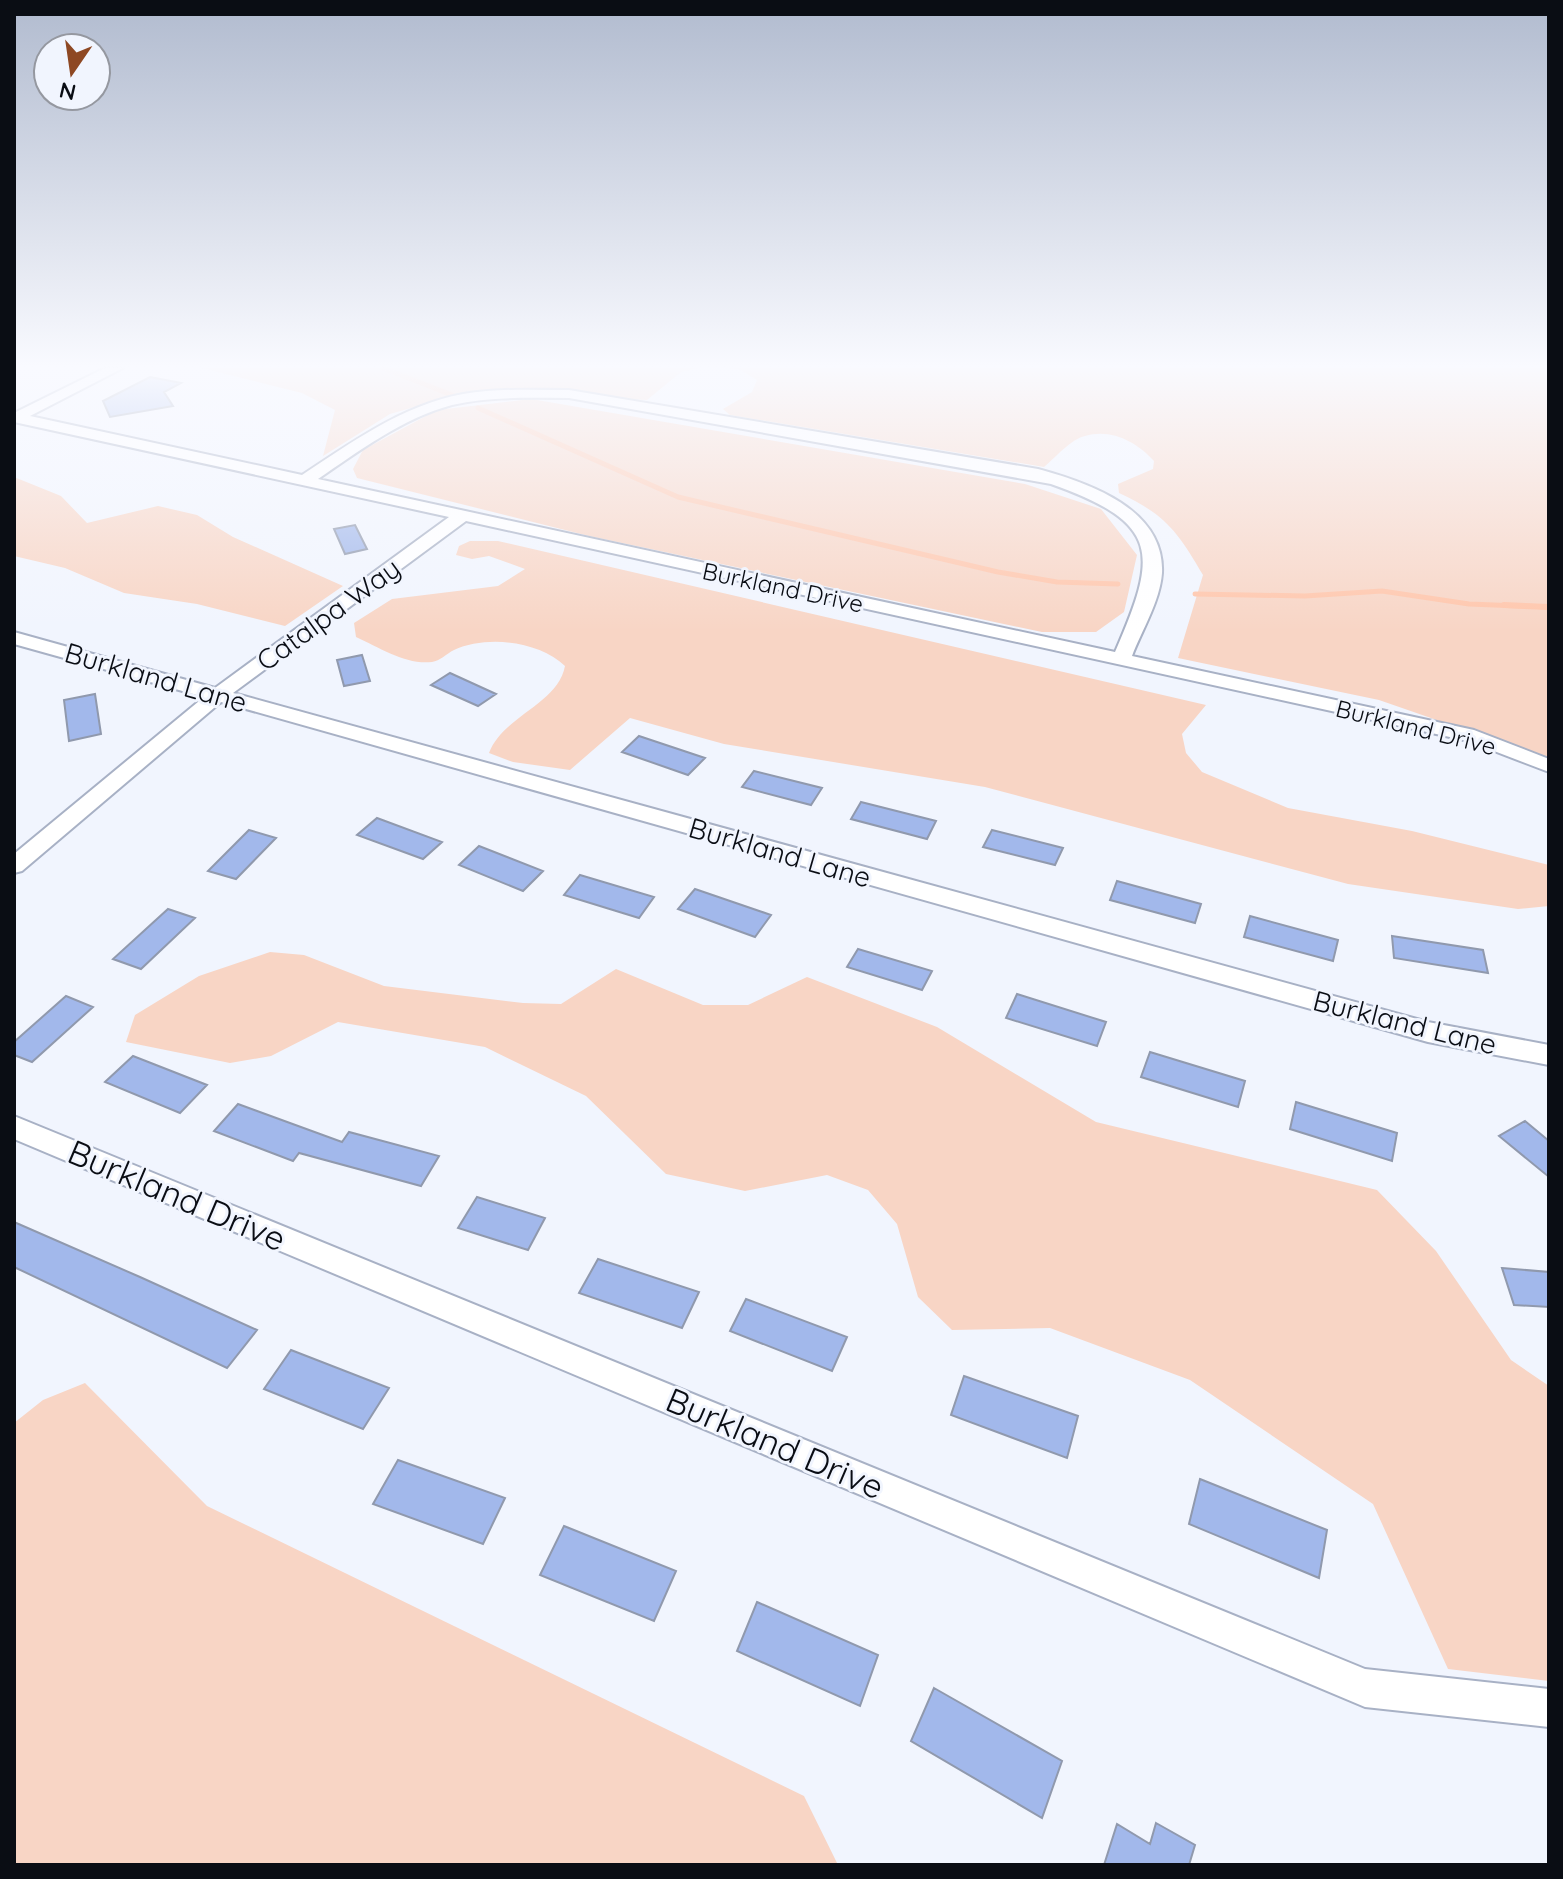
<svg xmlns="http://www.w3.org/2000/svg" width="1563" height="1879" font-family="Quicksand,sans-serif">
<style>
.green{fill:#f8d5c5}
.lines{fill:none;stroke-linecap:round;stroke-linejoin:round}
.stream-far1{stroke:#ffc5aa;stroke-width:5}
.stream{stroke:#ffc5aa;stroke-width:6}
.building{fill:#a2b8eb;stroke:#9099ad;stroke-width:2}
.street-casing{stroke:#a8b1c5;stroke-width:4}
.street{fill:#fff;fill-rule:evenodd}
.labels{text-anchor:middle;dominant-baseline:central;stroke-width:6;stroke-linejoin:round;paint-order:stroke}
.far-street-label{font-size:24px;fill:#0a0d14;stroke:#f1f5fe}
.street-label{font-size:28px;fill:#0a0d14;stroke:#f1f5fe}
.near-street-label{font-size:34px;fill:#0a0d14;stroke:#f1f5fe}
</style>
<rect width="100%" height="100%" fill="#f1f5fe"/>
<!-- green -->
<path class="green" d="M202,368H699L681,372L647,400L470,391L390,414L323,456L335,410L302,393Z
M728,368H1549V759L1379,700L1178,658L1203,575C1177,531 1166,515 1119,493L1118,484L1153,469L1154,461C1137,442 1111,428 1085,436C1071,439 1055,458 1044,467L730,415L723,409L752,392L757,380L741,370Z
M531,399L1025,484L1101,509L1137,555L1124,612L1096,632H1042L589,536L357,478L353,469L363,450L437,410Z
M14,477L61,496L87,523L158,506L197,515L233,537L343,586L285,626L197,604L124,593L65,568L14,556Z
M470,541H498L1206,705L1182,734L1186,753L1202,772L1288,808L1412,831L1549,865V906L1518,909L1348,884L985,787L724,744L630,718L570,770L513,762L489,753C503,716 558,704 565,666C539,641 487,635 454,650C446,654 440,661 432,662C406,665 380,648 356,637L354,623L392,599L498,586L525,569L489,556L472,559L456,555L459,546Z
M270,952L304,955L384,986L523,1003L561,1004L616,969L703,1005H748L807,977L937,1027L1096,1122L1377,1190L1436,1251L1511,1360L1549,1386V1681L1448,1669L1373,1504L1190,1380L1050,1328L952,1330L918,1297L897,1224L868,1190L827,1175L745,1191L666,1174L586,1096L485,1047L338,1022L271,1056L230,1063L126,1042L135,1015L199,976Z
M85,1383L207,1506L804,1796L838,1865H14V1423L43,1400Z"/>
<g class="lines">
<!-- stream-far1 -->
<path class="stream-far1" d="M383,368L457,397
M478,408L678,497L998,572L1057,582L1118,584
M1195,594L1305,596L1382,591L1469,604L1549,607"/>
<!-- stream -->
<path class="stream" d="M1504,605L1549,607"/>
</g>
<!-- building -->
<path class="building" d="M150,377L181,383L164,392L173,406L110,417L103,401Z
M355,525L367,549L345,554L334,529Z
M362,655L370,681L344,686L337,660Z
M450,673L496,694L478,706L431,685Z
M95,694L101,734L69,741L64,700Z
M639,736L705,758L688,775L622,752Z
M754,771L822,788L811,805L742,787Z
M861,802L936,821L927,839L851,819Z
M377,818L442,842L423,859L357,835Z
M249,830L276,838L236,879L208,871Z
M992,830L1063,848L1055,865L983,847Z
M479,846L543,871L523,891L459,865Z
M580,875L654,897L639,918L564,895Z
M1117,881L1201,904L1195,923L1110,900Z
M695,889L771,915L755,937L678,909Z
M168,909L195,918L141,969L113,959Z
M1250,916L1338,940L1333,961L1244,937Z
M1392,936L1483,950L1488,973L1394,958Z
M858,949L932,971L922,990L847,967Z
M1017,994L1106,1022L1097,1046L1006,1018Z
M66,996L93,1007L32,1062L14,1055V1042Z
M1150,1052L1245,1081L1238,1107L1141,1077Z
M133,1056L207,1085L180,1113L105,1082Z
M1296,1102L1397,1133L1392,1161L1290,1129Z
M238,1104L342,1142L349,1132L439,1156L421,1186L299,1153L293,1161L214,1131Z
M1525,1121L1549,1141V1177L1499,1136Z
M477,1197L545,1218L528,1250L458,1228Z
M14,1222L140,1277L257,1330L227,1368L14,1267Z
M598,1259L699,1292L682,1328L579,1293Z
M1502,1268L1549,1272V1307L1514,1305Z
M746,1299L847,1337L832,1371L730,1331Z
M291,1350L389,1388L363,1429L264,1389Z
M964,1376L1078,1416L1067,1458L951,1415Z
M398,1460L505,1498L483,1544L373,1504Z
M1200,1479L1327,1530L1319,1578L1189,1524Z
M564,1526L676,1571L654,1621L540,1575Z
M757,1602L878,1655L860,1706L737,1651Z
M934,1688L1062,1761L1042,1818L911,1741Z
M1156,1823L1195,1845L1189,1865H1104L1117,1824L1150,1844Z"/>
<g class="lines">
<!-- street casing -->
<g class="street-casing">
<path id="street" d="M105,368H123L30,416L302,475C352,442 403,405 463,394C498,388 534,390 569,390L1038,469C1089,483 1165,509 1162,573C1160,601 1142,630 1132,656L1474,730L1549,759V772L1468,741L466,521L233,693L1428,1022L1549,1045V1065L1428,1042L221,702L22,871L14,873V854L204,697L14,644V632L215,688L449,517L14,422V413ZM569,398L1051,484C1161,523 1158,553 1115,652L318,479C359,451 403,418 452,405C490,396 530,398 569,398Z
M14,1116L1365,1669L1549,1689V1727L1365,1707L14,1139Z"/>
</g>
<!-- street -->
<use href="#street" class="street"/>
</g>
<!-- sky -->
<linearGradient id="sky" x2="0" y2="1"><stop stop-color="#b1bbcf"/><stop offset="0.58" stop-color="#f9faff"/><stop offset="1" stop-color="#f9faff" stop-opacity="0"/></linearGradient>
<rect width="1563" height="631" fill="url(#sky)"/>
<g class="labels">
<!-- far-street labels -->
<g class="far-street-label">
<text transform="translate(783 587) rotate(12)">Burkland Drive</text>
<text transform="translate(1416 727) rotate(14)">Burkland Drive</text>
</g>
<!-- street labels -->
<g class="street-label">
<text transform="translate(328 614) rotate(-36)">Catalpa Way</text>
<text transform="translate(156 677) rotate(16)">Burkland Lane</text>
<text transform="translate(780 852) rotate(16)">Burkland Lane</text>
<text transform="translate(1405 1022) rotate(14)">Burkland Lane</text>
</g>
<!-- near-street labels -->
<g class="near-street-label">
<text transform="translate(177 1195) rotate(23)">Burkland Drive</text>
<text transform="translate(775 1443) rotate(23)">Burkland Drive</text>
</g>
</g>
<!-- border -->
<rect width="1563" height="1879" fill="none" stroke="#0a0d14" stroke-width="32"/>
<!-- north arrow -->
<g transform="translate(72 72) rotate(193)"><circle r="38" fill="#f1f5fe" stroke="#9598a0" stroke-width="2"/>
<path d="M0-6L14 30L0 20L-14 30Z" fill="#8e4823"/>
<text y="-12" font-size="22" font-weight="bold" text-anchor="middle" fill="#0a0d14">N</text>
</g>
</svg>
